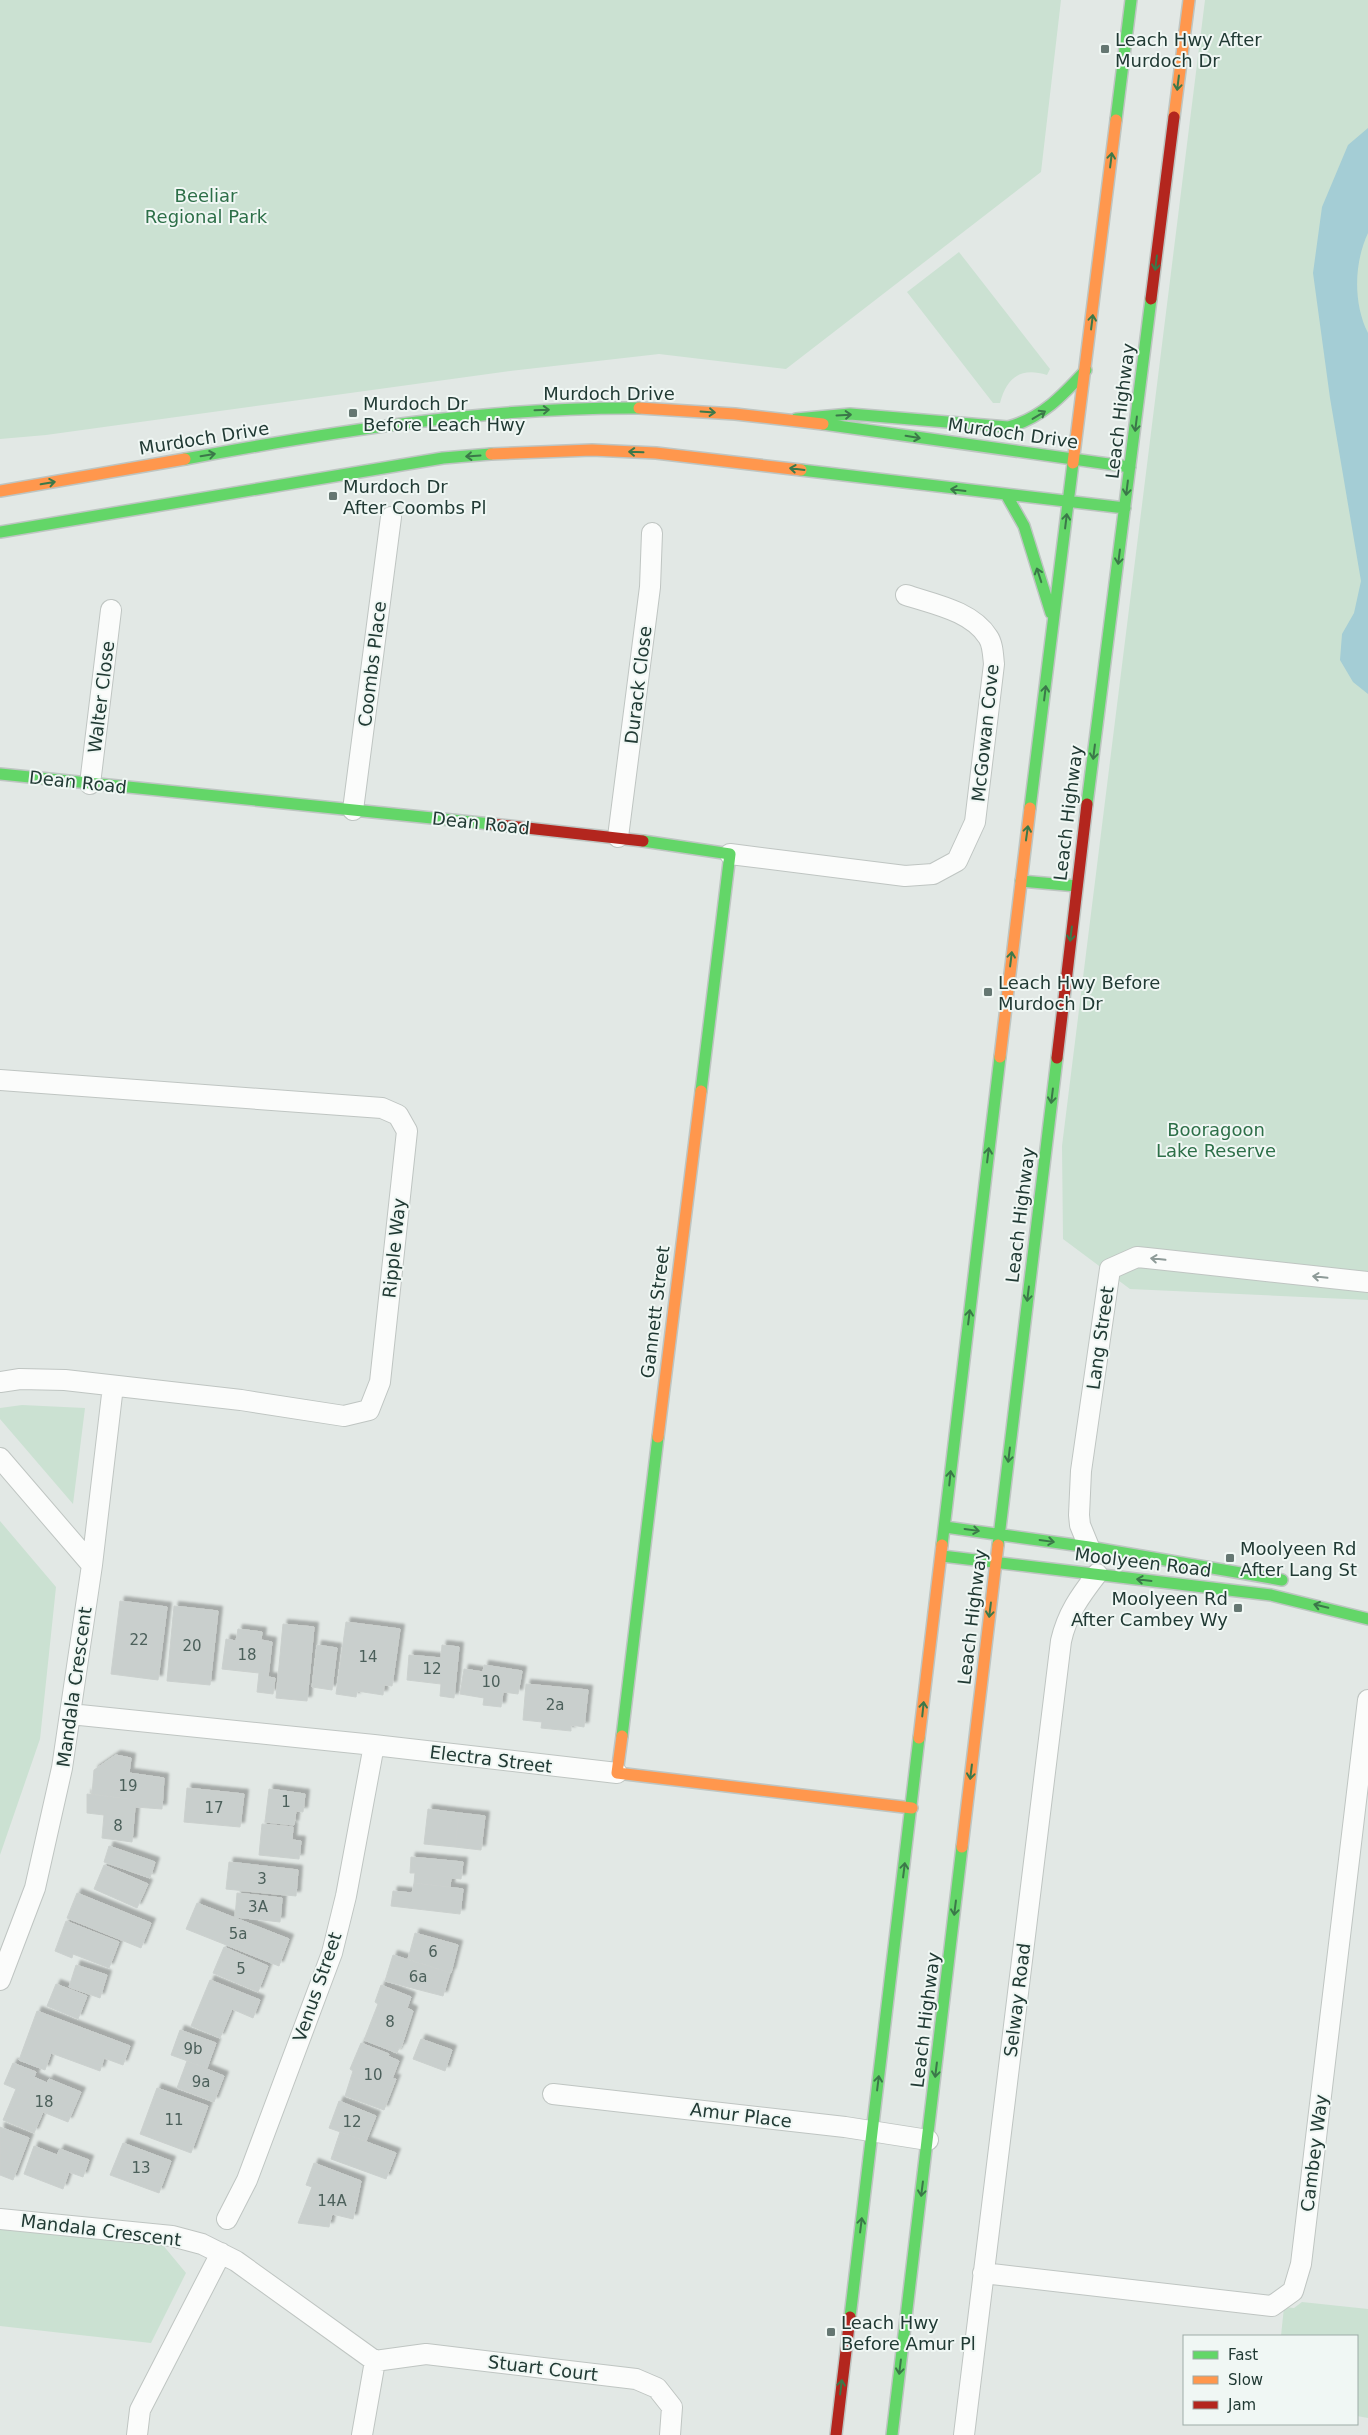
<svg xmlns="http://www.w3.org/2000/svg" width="1368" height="2435" font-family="'DejaVu Sans',sans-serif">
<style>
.green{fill:#cbe1d2}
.water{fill:#a4cdd5}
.building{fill:#c9cfcd;stroke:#cbd0ce;filter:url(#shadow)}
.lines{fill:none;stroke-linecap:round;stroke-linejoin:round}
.street-casing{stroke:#bfc5c2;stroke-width:22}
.fast-casing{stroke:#bec5c2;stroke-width:14}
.slow-casing{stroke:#bec5c2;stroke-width:14}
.jam-casing{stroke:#bec5c2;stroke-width:14}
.street{stroke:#fbfcfb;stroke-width:20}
.fast{stroke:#63d668;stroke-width:11}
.slow{stroke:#ff974d;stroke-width:11}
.jam{stroke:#b3261e;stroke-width:11}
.oneway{stroke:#3b7849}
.oneway2{stroke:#8e9b98}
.poi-dot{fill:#657772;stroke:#f0f7f4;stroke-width:2}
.labels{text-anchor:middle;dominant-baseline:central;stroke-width:4;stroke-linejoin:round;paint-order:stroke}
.number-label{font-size:15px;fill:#4c605b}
.poi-label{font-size:18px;fill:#213a34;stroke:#f0f7f4;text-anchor:start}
.park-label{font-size:18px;fill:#2d6f48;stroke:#f0f7f4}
.street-label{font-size:18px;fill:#213a34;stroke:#f0f7f4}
</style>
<defs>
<filter id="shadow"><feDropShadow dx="4.5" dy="-4.5" stdDeviation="1" flood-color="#0004"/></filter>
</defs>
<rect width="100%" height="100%" fill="#e2e8e5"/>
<!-- green -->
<path class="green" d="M0,0H1061L1041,172L786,369L659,354L510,371L46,435L0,439Z
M1205,0H1368V1300L1130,1289L1063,1239L1062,1146Z
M959,252L1050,369L1047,375C1021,367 1007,377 1000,403H993L907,292Z
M22,1405L85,1408L73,1504L0,1419V1408Z
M0,1521L56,1587L40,1739L0,1855Z
M0,2226L162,2244L186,2273L151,2343L0,2326Z
M1302,2302L1368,2309V2418L1357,2416V2336H1281L1284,2307L1294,2308Z"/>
<!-- water -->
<path class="water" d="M1368,128V233C1354,263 1353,303 1368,333V694L1353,682L1340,660L1342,634L1354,613L1361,581L1330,398L1313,273L1322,207L1348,145Z"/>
<!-- building -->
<path class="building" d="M120,1601L167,1607L158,1680L111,1674Z
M174,1606L218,1611L210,1685L167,1681Z
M346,1622L400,1629L392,1686L384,1685L383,1695L357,1691L356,1697L336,1694Z
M283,1624L314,1627L307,1701L276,1698Z
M238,1629L262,1632L261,1640L272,1642L268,1677L275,1678L273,1694L257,1692L259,1673L222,1669L226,1639L236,1641Z
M317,1645L337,1648L332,1690L312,1687Z
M442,1645L459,1647L454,1698L440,1696L441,1684L407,1680L409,1655L441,1658Z
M484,1665L522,1671L518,1694L503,1692L501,1707L483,1705L484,1698L460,1694L464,1669L483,1672Z
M526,1684L588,1690L584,1727L571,1725V1731L541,1728L542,1722L523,1720Z
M116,1755L131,1758L129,1773L164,1778L162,1809L135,1807L129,1799L92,1794L94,1770Z
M187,1788L244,1794L240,1827L184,1822Z
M269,1789L305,1794L303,1812L296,1811L294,1825L265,1822Z
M87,1794L129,1799L135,1807L132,1842L102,1838L104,1815L87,1813Z
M428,1809L459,1813L455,1847L424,1844Z
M459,1813L485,1816L481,1850L455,1847Z
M262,1824L293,1827L292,1840L301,1841L299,1859L259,1855Z
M109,1846L155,1862L150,1878L104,1862Z
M411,1857L463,1862L461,1879L451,1878L450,1887L414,1883L415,1873H410Z
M229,1862L298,1870L296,1896L226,1889Z
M104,1865L148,1884L137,1908L94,1889Z
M414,1883L463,1889L460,1914L391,1906L393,1891L412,1893Z
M77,1893L151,1923L141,1948L67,1918Z
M237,1893L282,1898L280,1922L235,1917Z
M197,1903L289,1939L279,1966L186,1929Z
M66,1921L119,1942L109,1968L73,1954L72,1958L55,1951Z
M415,1933L458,1945L451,1973L408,1959Z
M224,1947L268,1966L258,1992L213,1973Z
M393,1955L450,1973L443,1996L385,1981Z
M76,1965L107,1975L100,1998L69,1987Z
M210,1980L260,2000L253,2018L232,2009L220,2038L191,2026Z
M56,1984L87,1996L78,2019L47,2006Z
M381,1985L411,1997L407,2008L413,2011L401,2048H399L397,2053L364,2040L378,2004L375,2002Z
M37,2011L130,2046L123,2065L104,2058L100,2071L51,2053L45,2070L19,2060Z
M180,2030L216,2043L207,2068L171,2055Z
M421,2039L452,2050L445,2071L413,2059Z
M361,2043L389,2054L388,2056L399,2061L392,2079H396L384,2110L345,2096L353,2071L350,2069Z
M187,2061L224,2076L214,2102L177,2088Z
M13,2063L36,2072L34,2077L47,2083L49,2079L81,2092L68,2122L43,2112L34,2133L3,2120L16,2089L4,2084Z
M157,2088L208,2106L191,2153L140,2134Z
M339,2101L376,2116L366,2141L329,2128Z
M0,2127L29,2138L13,2180L0,2175Z
M340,2132L396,2153L386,2179L331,2159Z
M123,2143L171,2161L159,2193L110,2175Z
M34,2146L57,2155L60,2149L89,2160L83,2177L69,2172L63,2189L24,2174Z
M314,2163L361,2181L353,2219L332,2214L329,2227L298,2223L312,2187L306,2185Z"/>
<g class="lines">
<!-- street casing -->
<g class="street-casing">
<path id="street" d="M90,784L111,610
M353,810L391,517
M618,837L650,587L652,533
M730,854L905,876L933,874L957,861L975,822L994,664C993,656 993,644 988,637C972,611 933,604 906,595
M0,1080L382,1108L398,1115L407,1131L380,1382L369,1410L344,1416L241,1400L65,1380L20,1379L0,1382
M0,1458L92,1565
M1089,1547L1080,1525L1079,1515L1081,1471L1110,1269L1137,1257L1147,1258L1368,1282
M70,1714L374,1745L617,1773
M0,1980L35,1888L62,1768L92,1565L113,1386
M553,2094L845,2127L928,2140
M0,2219L172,2236L202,2244L236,2261L375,2361
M227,2219L247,2180L332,1953L346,1896L374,1745
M983,2273L1272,2306L1293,2291L1301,2264L1368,1700
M375,2361L426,2354L636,2379L657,2388L672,2407L670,2435
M137,2435L140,2410L221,2253
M362,2435L375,2361
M964,2435L1061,1641C1067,1614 1080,1596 1097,1574"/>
</g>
<!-- fast casing -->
<g class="fast-casing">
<path id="fast" d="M1116,120L1131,0
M796,419L850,414L1008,427C1042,418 1063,395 1086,370
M823,424L1130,467
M185,459C336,431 486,407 639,408
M801,470L1125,508
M1007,496L1024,526L1051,613
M0,532L443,458L491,454
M0,774L491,824
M1087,804L1151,299
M1030,808L1073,463
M643,841L730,854L701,1091
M1021,881L1077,886
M945,1527L1089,1547L1282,1580
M942,1545L1000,1057
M998,1545L1057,1058
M942,1556L1271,1595L1368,1619
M622,1736L658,1437
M850,2317L919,1738
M892,2435L962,1847"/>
</g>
<!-- slow casing -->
<g class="slow-casing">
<path id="slow" d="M1174,117L1189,0
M639,408L735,414L823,424
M491,454L592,450L656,453L801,470
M1073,463L1116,120
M0,491L185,459
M1000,1057L1030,808
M658,1437L701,1091
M622,1736L617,1773L912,1808
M919,1738L942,1545
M962,1847L998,1545"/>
</g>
<!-- jam casing -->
<g class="jam-casing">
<path id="jam" d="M1151,299L1174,117
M491,824L643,841
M1057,1058L1087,804
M836,2435L850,2317"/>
</g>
<!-- street -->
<use href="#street" class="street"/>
<!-- fast -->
<use href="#fast" class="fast"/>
<!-- slow -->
<use href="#slow" class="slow"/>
<!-- jam -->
<use href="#jam" class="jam"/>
</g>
<!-- one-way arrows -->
<defs><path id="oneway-shaft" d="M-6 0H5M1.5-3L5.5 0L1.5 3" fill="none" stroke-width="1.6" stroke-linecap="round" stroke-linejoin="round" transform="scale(1.25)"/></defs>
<g class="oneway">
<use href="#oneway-shaft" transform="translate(1178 83) rotate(97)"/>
<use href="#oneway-shaft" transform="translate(1111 160) rotate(-83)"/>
<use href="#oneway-shaft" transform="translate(1156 263) rotate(97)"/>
<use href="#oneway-shaft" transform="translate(1092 322) rotate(-83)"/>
<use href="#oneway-shaft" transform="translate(542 410) rotate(-2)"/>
<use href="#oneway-shaft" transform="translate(708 412) rotate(4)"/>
<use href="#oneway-shaft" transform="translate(844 415) rotate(-3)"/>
<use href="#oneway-shaft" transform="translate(1039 415) rotate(-31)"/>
<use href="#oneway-shaft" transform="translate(1136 424) rotate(97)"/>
<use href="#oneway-shaft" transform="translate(913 437) rotate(9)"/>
<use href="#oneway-shaft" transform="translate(636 452) rotate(-178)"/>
<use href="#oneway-shaft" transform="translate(208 455) rotate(-9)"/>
<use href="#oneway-shaft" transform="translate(473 456) rotate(176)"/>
<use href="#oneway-shaft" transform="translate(797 469) rotate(-173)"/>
<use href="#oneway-shaft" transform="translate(48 483) rotate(-10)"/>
<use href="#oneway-shaft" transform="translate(1127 488) rotate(97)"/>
<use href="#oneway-shaft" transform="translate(958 490) rotate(-173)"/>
<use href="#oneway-shaft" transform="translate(1066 521) rotate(-83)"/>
<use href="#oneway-shaft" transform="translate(1119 557) rotate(97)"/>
<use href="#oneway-shaft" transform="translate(1039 575) rotate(-108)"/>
<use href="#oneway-shaft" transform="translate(1045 693) rotate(-83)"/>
<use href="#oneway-shaft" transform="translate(1094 752) rotate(97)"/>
<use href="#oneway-shaft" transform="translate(1027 833) rotate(-82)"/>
<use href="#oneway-shaft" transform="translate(1071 934) rotate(97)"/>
<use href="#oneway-shaft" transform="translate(1011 959) rotate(-83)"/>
<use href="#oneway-shaft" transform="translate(1052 1096) rotate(97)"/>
<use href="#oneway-shaft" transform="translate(988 1155) rotate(-83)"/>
<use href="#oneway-shaft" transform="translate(1028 1294) rotate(97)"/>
<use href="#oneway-shaft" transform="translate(969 1317) rotate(-83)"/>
<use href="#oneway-shaft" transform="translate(1009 1455) rotate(97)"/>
<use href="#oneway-shaft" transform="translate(950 1478) rotate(-84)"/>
<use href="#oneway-shaft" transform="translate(972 1530) rotate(8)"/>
<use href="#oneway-shaft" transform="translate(1047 1541) rotate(8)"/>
<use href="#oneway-shaft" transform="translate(1144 1580) rotate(-173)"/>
<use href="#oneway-shaft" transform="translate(1321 1606) rotate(-167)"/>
<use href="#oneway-shaft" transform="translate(990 1610) rotate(97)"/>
<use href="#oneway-shaft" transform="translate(923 1709) rotate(-84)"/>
<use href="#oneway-shaft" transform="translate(971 1772) rotate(97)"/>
<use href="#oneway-shaft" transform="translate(904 1870) rotate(-83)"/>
<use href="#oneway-shaft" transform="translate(955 1908) rotate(97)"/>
<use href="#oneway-shaft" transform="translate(936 2070) rotate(97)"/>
<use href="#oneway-shaft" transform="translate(878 2083) rotate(-83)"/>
<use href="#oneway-shaft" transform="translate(922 2189) rotate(97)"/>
<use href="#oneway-shaft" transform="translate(861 2225) rotate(-83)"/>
<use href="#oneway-shaft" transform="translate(900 2367) rotate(97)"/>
<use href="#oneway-shaft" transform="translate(841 2387) rotate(-83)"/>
</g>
<g class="oneway2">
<use href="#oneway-shaft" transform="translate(1158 1259) rotate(-174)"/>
<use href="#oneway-shaft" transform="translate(1320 1277) rotate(-174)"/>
</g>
<!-- markers -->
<g class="poi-dot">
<rect x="1100" y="44" width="10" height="10" rx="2.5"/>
<rect x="348" y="408" width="10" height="10" rx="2.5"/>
<rect x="328" y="491" width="10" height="10" rx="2.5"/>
<rect x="983" y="987" width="10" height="10" rx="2.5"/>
<rect x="1225" y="1553" width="10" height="10" rx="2.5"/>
<rect x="1233" y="1603" width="10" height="10" rx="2.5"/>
<rect x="826" y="2327" width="10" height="10" rx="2.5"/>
</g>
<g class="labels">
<!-- number labels -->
<g class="number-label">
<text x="139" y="1640">22</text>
<text x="192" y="1646">20</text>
<text x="247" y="1655">18</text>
<text x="368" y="1657">14</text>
<text x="432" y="1669">12</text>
<text x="491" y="1682">10</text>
<text x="555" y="1705">2a</text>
<text x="128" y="1786">19</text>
<text x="286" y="1802">1</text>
<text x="214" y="1808">17</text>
<text x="118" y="1826">8</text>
<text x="262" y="1879">3</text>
<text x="258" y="1907">3A</text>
<text x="238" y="1934">5a</text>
<text x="433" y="1952">6</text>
<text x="241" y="1969">5</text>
<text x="418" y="1977">6a</text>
<text x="390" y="2022">8</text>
<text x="193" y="2049">9b</text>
<text x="373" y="2075">10</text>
<text x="201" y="2082">9a</text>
<text x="44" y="2102">18</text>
<text x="174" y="2120">11</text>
<text x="352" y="2122">12</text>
<text x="141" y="2168">13</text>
<text x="332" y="2201">14A</text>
</g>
<!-- poi labels -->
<g class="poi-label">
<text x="1115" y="39">Leach Hwy After<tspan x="1115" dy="21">Murdoch Dr</tspan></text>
<text x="363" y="403">Murdoch Dr<tspan x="363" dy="21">Before Leach Hwy</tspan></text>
<text x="343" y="486">Murdoch Dr<tspan x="343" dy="21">After Coombs Pl</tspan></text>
<text x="998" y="982">Leach Hwy Before<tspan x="998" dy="21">Murdoch Dr</tspan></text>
<text x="1240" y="1548">Moolyeen Rd<tspan x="1240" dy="21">After Lang St</tspan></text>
<text x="1228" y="1598" text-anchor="end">Moolyeen Rd<tspan x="1228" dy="21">After Cambey Wy</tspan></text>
<text x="841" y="2322">Leach Hwy<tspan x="841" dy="21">Before Amur Pl</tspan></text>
</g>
<!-- park labels -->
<g class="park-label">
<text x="206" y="195">Beeliar<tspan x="206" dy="21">Regional Park</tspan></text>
<text x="1216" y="1129">Booragoon<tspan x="1216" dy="21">Lake Reserve</tspan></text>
</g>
<!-- street labels -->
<g class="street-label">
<text x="609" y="393">Murdoch Drive</text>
<text transform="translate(1120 411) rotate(-83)">Leach Highway</text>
<text transform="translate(1013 433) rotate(8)">Murdoch Drive</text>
<text transform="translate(204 438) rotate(-9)">Murdoch Drive</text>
<text transform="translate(372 664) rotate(-83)">Coombs Place</text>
<text transform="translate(638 685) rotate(-83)">Durack Close</text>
<text transform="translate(101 697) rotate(-83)">Walter Close</text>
<text transform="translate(985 733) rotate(-84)">McGowan Cove</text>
<text transform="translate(78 782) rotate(6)">Dean Road</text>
<text transform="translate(1068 813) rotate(-83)">Leach Highway</text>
<text transform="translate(481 823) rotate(6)">Dean Road</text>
<text transform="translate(1020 1215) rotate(-83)">Leach Highway</text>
<text transform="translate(394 1248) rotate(-84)">Ripple Way</text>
<text transform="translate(655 1312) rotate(-83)">Gannett Street</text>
<text transform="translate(1100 1338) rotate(-82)">Lang Street</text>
<text transform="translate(1143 1562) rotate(7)">Moolyeen Road</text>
<text transform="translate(972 1617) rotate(-83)">Leach Highway</text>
<text transform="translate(74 1687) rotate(-82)">Mandala Crescent</text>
<text transform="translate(491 1759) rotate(7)">Electra Street</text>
<text transform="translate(317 1987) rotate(-71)">Venus Street</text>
<text transform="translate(1017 2000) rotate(-83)">Selway Road</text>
<text transform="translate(925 2020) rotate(-83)">Leach Highway</text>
<text transform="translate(741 2115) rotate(7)">Amur Place</text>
<text transform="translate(1314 2153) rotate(-83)">Cambey Way</text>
<text transform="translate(101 2230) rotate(7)">Mandala Crescent</text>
<text transform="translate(543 2368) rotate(7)">Stuart Court</text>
</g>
</g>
<!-- legend -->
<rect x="1183" y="2335" width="175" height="90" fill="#f0f7f4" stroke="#9daba7"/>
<rect x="1193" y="2351" width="25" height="8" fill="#63d668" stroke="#9daba7"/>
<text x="1228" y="2360" font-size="15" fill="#213a34">Fast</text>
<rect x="1193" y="2376" width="25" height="8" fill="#ff974d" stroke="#9daba7"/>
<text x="1228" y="2385" font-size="15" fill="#213a34">Slow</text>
<rect x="1193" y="2401" width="25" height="8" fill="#b3261e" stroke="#9daba7"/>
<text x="1228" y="2410" font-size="15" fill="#213a34">Jam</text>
</svg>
